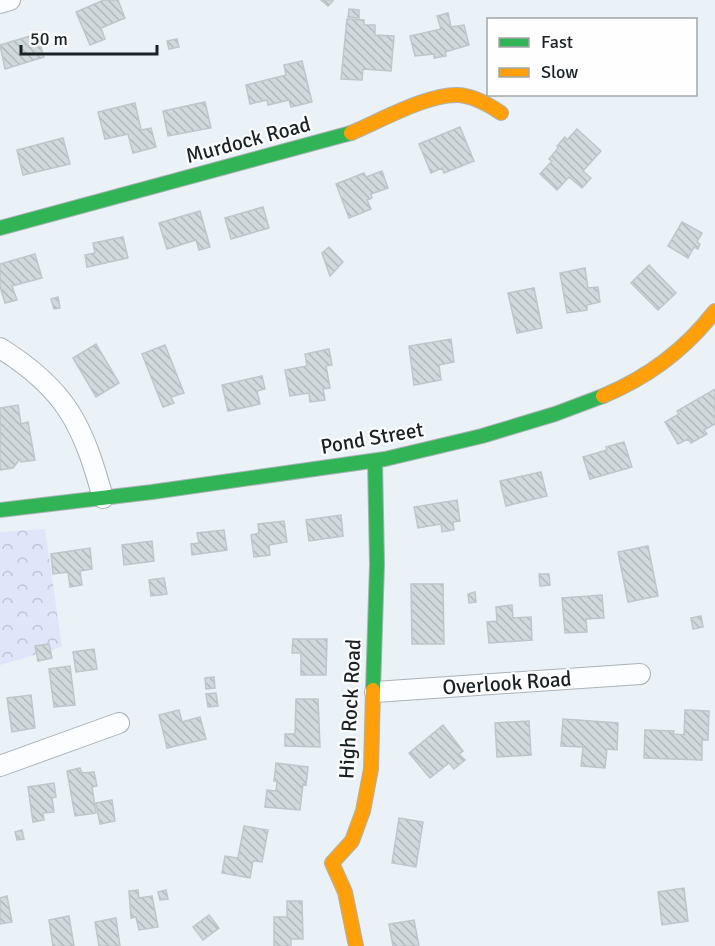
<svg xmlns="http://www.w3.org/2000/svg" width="715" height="946" font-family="Signika,sans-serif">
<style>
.park{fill:url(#park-crowns)}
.building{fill:url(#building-back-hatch);stroke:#bfc6c9;stroke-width:1.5}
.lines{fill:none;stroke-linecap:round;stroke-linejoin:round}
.street-casing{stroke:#abb2b7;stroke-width:22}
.fast-casing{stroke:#abb2b7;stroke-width:16}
.slow-casing{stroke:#abb2b7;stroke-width:16}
.street{stroke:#fcfdfe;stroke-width:20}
.fast{stroke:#30b455;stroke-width:14}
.slow{stroke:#ff9f0a;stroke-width:14}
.labels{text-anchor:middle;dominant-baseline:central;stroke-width:4.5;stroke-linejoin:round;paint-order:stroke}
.street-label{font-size:21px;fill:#1b2226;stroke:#fefefe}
</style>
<defs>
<pattern id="park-crowns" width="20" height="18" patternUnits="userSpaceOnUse" patternTransform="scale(1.5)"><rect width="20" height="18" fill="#e0e5f9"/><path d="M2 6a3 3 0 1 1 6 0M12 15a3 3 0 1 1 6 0" fill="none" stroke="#c0c4d5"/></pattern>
<pattern id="building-back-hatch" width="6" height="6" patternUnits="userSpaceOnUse" patternTransform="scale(1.5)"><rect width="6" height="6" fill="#d1d9dc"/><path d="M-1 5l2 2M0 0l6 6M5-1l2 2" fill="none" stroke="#b3babd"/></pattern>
</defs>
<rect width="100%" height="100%" fill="#eaf2f7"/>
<!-- park -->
<path class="park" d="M45,529L62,647L0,665V532Z"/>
<!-- building -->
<path class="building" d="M104,0H118L125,18L101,28L105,39L90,45L76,12Z
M321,0H332L333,1L328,6Z
M349,9L359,10V18L348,17Z
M448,13L451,27L464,25L469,45L445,52L446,56L434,58V54L415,56L410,36L441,29L437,16Z
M347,19L364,20V25H375V35L394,36L391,71L363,69L362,80L341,79Z
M37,34L44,57L5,69L0,45Z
M177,39L179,47L169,49L167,41Z
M302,61L312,102L291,107L289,100L268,105L267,100L250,104L246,85L286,75L284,65Z
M205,102L211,128L168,136L163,111Z
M135,103L141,130L151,128L156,147L133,153L128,134L105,139L98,112Z
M460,127L474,161L444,173L442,168L431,173L419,144Z
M577,129L601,151L583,171L591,178L582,188L569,177L557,190L540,174L552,161L549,159L558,148L557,146L565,137L567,140Z
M63,138L70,164L23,175L17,150Z
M382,171L388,188L371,194L372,198L367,200L371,209L349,218L336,184L364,173L366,177Z
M263,207L269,228L231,239L225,218Z
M200,211L210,247L199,250L196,240L167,249L159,223Z
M682,222L702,233L697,242L700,244L698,249L694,247L688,258L668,246Z
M123,237L128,258L87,267L85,255L95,253L93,243Z
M329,247L343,262L330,276L322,253Z
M35,254L42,278L12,286L17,300L5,303L0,286V264Z
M649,265L676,293L658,310L631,283Z
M585,268L588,288L598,287L600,302L587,305V310L567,313L560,273Z
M534,288L542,328L517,333L508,293Z
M58,297L60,308L54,309L51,299Z
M451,339L454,362L439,365L441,380L414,385L409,346Z
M96,344L119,383L96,397L73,358Z
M165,345L184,393L171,397L174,403L163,407L142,354Z
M329,349L332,365L326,366L330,388L323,389L325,400L310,402L309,393L290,396L285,370L307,366L305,354Z
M262,376L265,389L257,391L260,404L228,411L222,385Z
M715,389V424L704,430L707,434L691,443L688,439L678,444L665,422L679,414L677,411Z
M18,405L21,424L28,422L35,460L21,462L20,459L13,468L0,470V408Z
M624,442L632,467L590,479L583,457L607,450L606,447Z
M541,472L547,496L506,506L500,481Z
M457,500L460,521L453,522L454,530L442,532L441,524L418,528L414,507Z
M341,515L343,536L309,541L306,520Z
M284,521L287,542L269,545L270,555L254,557L251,535L259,533L258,524Z
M224,530L227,550L192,555L191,544L199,543L197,533Z
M152,541L154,561L124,565L122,545Z
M648,546L658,596L628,602L618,552Z
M90,548L92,569L80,571L82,585L70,587L68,572L53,574L51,554Z
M539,574H549L550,585L540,586Z
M164,578L167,594L151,596L149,580Z
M411,584H443L444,644H412Z
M475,592L476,602L469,603L468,594Z
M602,595L604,618L586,619L587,632L565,633L562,598Z
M512,605L513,618L531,617L532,640L489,643L487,622L497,621L496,607Z
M701,616L703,627L693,629L691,618Z
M293,639H327L326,675H301V653H292Z
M49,644L52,658L38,661L35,646Z
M94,649L97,669L76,672L73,652Z
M70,666L75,705L54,707L49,669Z
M214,677L215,688L206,689L205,678Z
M216,693L218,706L208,707L206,694Z
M31,695L35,728L12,732L7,698Z
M296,699H318L320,747L285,746V734H295Z
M179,710L182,722L200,717L206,739L167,748L159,715Z
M685,710L709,711L708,740H702V760L644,758L645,730L674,731L673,734L684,735Z
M563,719L618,723L617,750L607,749L605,768L581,766L583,747L561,746Z
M529,721L531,755L497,757L495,723Z
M443,725L463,751L459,754L465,760L454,769L449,763L430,778L409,753Z
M276,763L308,767L306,785L303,784L300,810L265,807L267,790L276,791L277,781H274Z
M80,768L82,773L94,772L97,786L92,787L96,813L75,816L67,771Z
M54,783L56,797L52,798L54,812L43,813L44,820L33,822L28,787Z
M112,800L115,821L100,824L96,803Z
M399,818L423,822L416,867L392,863Z
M244,826L268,830L262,862L253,861L250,878L222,873L225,856L238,858Z
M22,830L24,839L17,840L15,832Z
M684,888L688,921L662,925L658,892Z
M138,890L139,898L152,896L158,927L139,930L136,917L131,918L129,891Z
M166,890L168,899L160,900L158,892Z
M7,896L12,922L0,924V898Z
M287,901H302L303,939H291V946H274V917H287Z
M209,915L219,928L203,940L193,927Z
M69,916L74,946H53L49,920Z
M116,918L120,946H99L95,922Z
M414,920L419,946H393L389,924Z"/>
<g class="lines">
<!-- street casing -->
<g class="street-casing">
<path id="street" d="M0,3L10,0
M0,348C66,389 83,425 103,498
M375,692L640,674
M0,766L119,723"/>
</g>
<!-- fast casing -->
<g class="fast-casing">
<path id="fast" d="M0,228L351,133
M0,510L152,492L385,459L482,436L555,414L603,396
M373,690L377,564L375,461"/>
</g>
<!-- slow casing -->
<g class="slow-casing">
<path id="slow" d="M351,133C380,121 427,94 458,95C474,96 488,104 501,113
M603,396C649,377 685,350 715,311
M356,946L345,892L332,863L352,841L363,811L371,769L373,690"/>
</g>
<!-- street -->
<use href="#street" class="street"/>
<!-- fast -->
<use href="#fast" class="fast"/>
<!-- slow -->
<use href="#slow" class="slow"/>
</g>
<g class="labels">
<!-- street labels -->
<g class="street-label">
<text transform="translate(248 140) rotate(-15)">Murdock Road</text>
<text transform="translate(372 438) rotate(-10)">Pond Street</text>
<text transform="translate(507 683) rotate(-4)">Overlook Road</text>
<text transform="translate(350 709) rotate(-87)">High Rock Road</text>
</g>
</g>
<!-- legend -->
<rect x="487" y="18" width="210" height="78" fill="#fefefe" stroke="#a3a6a8" stroke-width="1.5"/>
<rect x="499" y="38" width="30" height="9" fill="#30b455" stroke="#a3a6a8" stroke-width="1.5"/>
<text x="541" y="48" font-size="18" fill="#1b2226">Fast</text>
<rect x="499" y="68" width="30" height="9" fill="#ff9f0a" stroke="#a3a6a8" stroke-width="1.5"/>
<text x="541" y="78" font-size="18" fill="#1b2226">Slow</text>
<!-- scale -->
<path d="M21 45v9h136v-9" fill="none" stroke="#1b2226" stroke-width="3"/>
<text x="30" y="45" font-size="18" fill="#1b2226" stroke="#fefefe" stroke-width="4.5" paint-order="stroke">50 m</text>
</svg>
